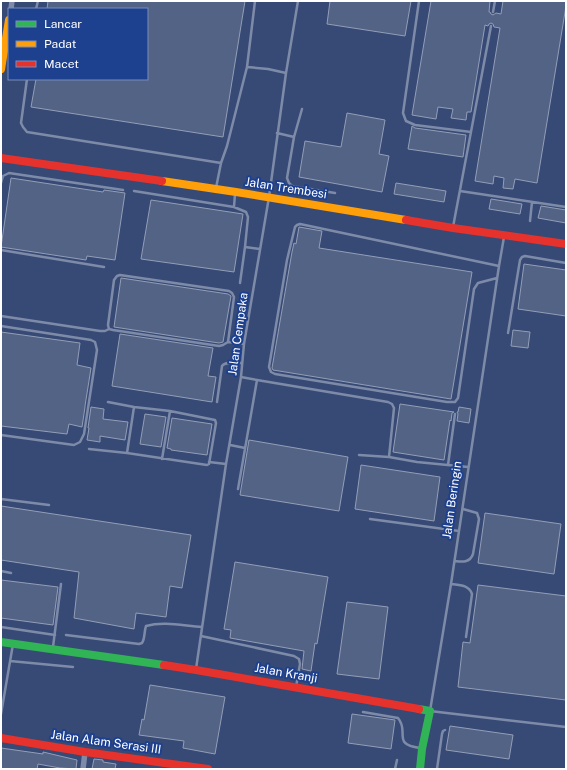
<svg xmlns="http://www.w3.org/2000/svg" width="567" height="770" font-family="'Public Sans',sans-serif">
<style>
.building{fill:#536385;stroke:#939eb7}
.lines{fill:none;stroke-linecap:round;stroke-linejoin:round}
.lane{stroke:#7e8ba8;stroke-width:2.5}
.street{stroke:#7e8ba8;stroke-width:5.5}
.fast{stroke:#30b455;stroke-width:8}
.slow{stroke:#ff9f0a;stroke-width:8}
.jam{stroke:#e5322d;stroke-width:8}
.labels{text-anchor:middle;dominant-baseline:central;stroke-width:4;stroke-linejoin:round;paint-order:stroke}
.street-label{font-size:12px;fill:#fff;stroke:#1d408f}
</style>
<rect width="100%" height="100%" fill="#374a75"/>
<!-- building -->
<path class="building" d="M48,1H245L223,137L31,107L36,79H147V9H47Z
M330,1H411L405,36L327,24Z
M431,1H490L489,12H490L491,14L493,15L496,13L501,14L503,1H566V6L537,183L515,179L513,189L503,188L504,178L494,176L493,184L475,181L500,28L494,27L493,24L491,23L489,24L488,26L485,25L471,112H467L466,120L451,118L453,109L438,107L436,119L412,115Z
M347,113L385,120L379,154L389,156L382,192L299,177L305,141L341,147Z
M412,126L415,128L466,135L463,157L408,149Z
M11,178L103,192L104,190L125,193L115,260L87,256L86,260L1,247Z
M396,183L446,191L444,202L394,194Z
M491,199L522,204L520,214L489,209Z
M151,200L243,214L234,272L141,259Z
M541,206L566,210V223L538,218Z
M299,227L322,231L319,248L472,272L451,399L273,370L272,368L292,252L294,243L296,244Z
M524,264L566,270V316L518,309Z
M121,278L228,294L231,296L223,342L219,343L114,327Z
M513,330L530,332L528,348L511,346Z
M1,332L80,343L77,365L91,368L85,406V407L82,427L69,424L67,434L1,426Z
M120,334L213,348L208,376L216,377L212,402L112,386Z
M400,404L454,412L452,413L451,421L450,420L444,460L393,452Z
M91,407L104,409L103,419L128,422L125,440L100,436V442L87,440L89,428H88Z
M459,407L471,409L469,423L457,421L458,414L457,412H458Z
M145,414L166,417L161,447L140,444Z
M172,418L212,424L207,455L171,450V449L167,448Z
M249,440L348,457L339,511L240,495Z
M361,465L440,477L434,521L355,509Z
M1,506L191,535L182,588L170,586L166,617L136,613L134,629L74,618L79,572L1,560Z
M485,513L561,524L554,574L478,563Z
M235,562L328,577L317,644L315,643L311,671L302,669L304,651L230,638L231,630L224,629Z
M1,580L58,587L53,625L1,618Z
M478,585L566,596V700L458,687L463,642L470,643Z
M347,602L388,607L379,679L337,674Z
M150,685L225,697L215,754L183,748L184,741L139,735L142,719L144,720Z
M352,714L395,720L391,749L348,743Z
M450,726L513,735L509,759L446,750Z
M1,748L43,754V752L77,760L76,769L60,768L38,764L37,769H1Z
M94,759L103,760V762L116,764L115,769H92Z"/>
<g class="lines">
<!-- lane -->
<path class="lane" d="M255,1L247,67L268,69L286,73
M419,1L403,113L406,121L415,125L471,132
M36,9L38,1
M493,12L495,1
M27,79L21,123L23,127L27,132L221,163
M277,133L294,137L287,178L289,183L292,186L335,193
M294,137L302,109
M1,183L3,176L9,173L123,190
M216,188L221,163L227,146L247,67
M134,191L234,207
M460,191L566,207
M235,194L234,207L246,212L248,217L245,247L240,283
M530,221L532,202
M453,227L491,26
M504,237L499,266L451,584L430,711L566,727
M245,247L260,249
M1,250L104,267
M497,278L478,283L474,289L458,398L455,402H447L275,374L271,372L269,367L287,260L295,227L297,225L300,224L499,266
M1,316L100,331H105L109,329
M1,326L91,340L95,342L97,350L84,434L80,442L74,445L1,435
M508,333L520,260L522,257L525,256L566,263
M228,342L223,345L219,346L113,330L109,329L108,325L114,280L117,276L120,275L229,291L232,293L234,297L228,342L244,344
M241,377L257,380L388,402L392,404L394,408L389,457
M217,402L222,366C226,361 235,363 242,363
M230,445L245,448
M89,449L127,453L207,465L209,464L216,423L215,420L170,411L134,407L108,402
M127,453L134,407
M359,455L389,457L417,462L468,467
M162,459L170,411
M209,462L226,464
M448,465L455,414
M238,489L257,380
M1,499L49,505
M370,519L459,531
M455,561C462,562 470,563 473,554L479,519L477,513L463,509
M1,571L11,573
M451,584C460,585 469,585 472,594L466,637
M1,627L55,635
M66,635L139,644L142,643C145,639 144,632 146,626C164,621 184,626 202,627
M201,636L294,656L299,659L300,664L296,687
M53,647L61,584
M10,661L73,667
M196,669L226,464L241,377L244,344L269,197L286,73L298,1
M363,712L398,718C410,732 391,744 420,748
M1,714L13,644
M395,769L397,760
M437,769L442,734L443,731L445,730"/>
<!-- street -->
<path class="street" d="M11,9L12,1
M83,769L85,752"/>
<!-- fast -->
<path class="fast" d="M1,642L164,665
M419,709L430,711L422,749L420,769"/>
<!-- slow -->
<path class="slow" d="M1,69L9,20
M162,181L236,192L406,220"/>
<!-- jam -->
<path class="jam" d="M1,158L162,181
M406,220L453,228L566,244
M164,665L196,670L419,709
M1,738L85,752L208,769"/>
</g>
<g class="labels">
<!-- street labels -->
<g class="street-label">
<text transform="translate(286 188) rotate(9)">Jalan Trembesi</text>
<text transform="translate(238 334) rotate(-82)">Jalan Cempaka</text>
<text transform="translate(452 500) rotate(-82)">Jalan Beringin</text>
<text transform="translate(286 673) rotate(10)">Jalan Kranji</text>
<text transform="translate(106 742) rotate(8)">Jalan Alam Serasi III</text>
</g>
</g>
<!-- border -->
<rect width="567" height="770" fill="none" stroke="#ffffff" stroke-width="4"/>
<!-- legend -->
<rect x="8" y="8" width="140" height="72" fill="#1d408f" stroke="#778cbc"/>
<rect x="16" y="21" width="20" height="6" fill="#30b455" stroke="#778cbc"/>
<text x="44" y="28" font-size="12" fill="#ffffff">Lancar</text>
<rect x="16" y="41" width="20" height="6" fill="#ff9f0a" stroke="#778cbc"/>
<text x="44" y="48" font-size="12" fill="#ffffff">Padat</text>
<rect x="16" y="61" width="20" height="6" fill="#e5322d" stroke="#778cbc"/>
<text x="44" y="68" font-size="12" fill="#ffffff">Macet</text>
</svg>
